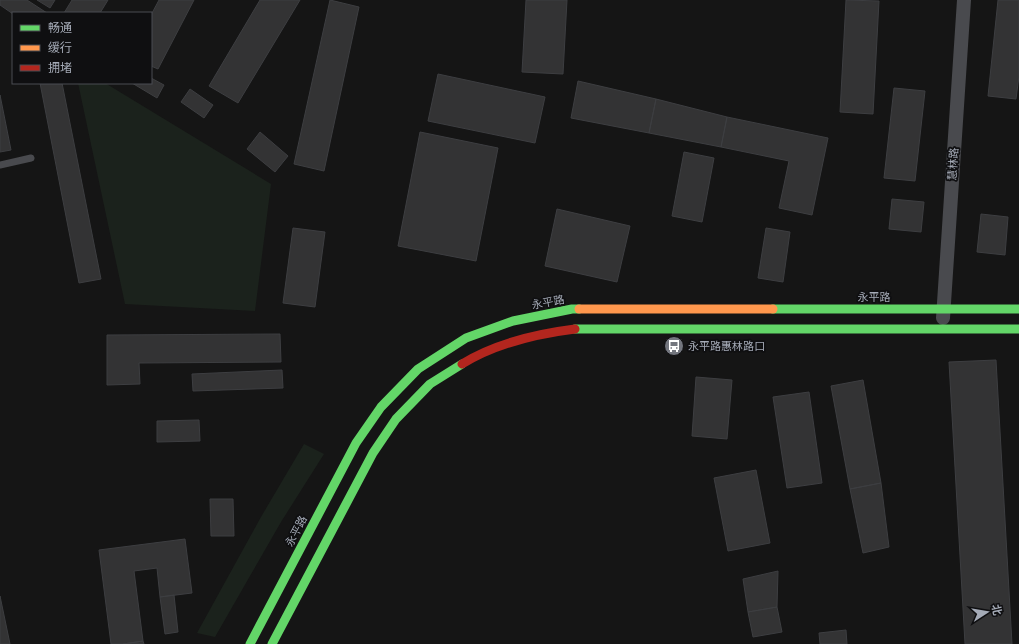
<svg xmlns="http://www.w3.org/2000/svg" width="1019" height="644" font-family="Cabin,'Noto Sans SC',sans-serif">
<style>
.green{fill:#1b221c}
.building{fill:#333334;stroke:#3d3e41}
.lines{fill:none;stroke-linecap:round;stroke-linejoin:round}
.lane{stroke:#494a4e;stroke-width:7}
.street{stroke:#494a4e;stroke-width:14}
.fast{stroke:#63d668;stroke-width:9}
.slow{stroke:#ff974d;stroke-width:9}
.jam{stroke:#b3261e;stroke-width:9}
.labels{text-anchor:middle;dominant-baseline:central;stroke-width:3.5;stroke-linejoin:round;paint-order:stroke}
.street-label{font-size:11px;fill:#a5abb7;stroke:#0f0f11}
.poi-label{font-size:11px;fill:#a5abb7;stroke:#0f0f11;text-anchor:start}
</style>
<rect width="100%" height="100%" fill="#151515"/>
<!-- green -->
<path class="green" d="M78,83H105L271,184L255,311L125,304Z
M304,444L324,454L281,522L215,637L197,633L261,517Z"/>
<!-- building -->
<path class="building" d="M0,0H27L47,13L13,14L0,5Z
M37,0H55L50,8Z
M72,0H108L100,13H64Z
M159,0H194L158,69L151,66V15Z
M260,0H300L238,103L209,86Z
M330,0L359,7L324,171L294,164Z
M526,0H567L563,74L522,72Z
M846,0L879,1L873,114L840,112Z
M998,0H1019V76L1016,99L988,96Z
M438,74L545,97L535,143L428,121Z
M151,78L164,85L157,98L132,83H151Z
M578,81L656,99L649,133L571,118Z
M40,83H62L101,279L79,283Z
M894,88L925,91L915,181L884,178Z
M190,89L213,105L204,118L181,102Z
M0,95L11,150L0,152Z
M656,99L727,117L721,147L649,133Z
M727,117L828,138L812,215L779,208L789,161L721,147Z
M260,132L288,156L275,172L247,149Z
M420,132L498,148L476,261L398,246Z
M684,152L714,158L702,222L672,216Z
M892,199L924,202L921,232L889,229Z
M557,209L630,226L617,282L545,266Z
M981,214L1008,217L1005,255L977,252Z
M293,228L325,232L315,307L283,303Z
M766,228L790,232L783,282L758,278Z
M280,334L281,362L139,363L140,384L107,385V335Z
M996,360L1012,644H965L949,362Z
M282,370L283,388L193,391L192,374Z
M696,377L732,380L727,439L692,436Z
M863,380L881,483L850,489L831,386Z
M809,392L822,483L787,488L773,397Z
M199,420L200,441L157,442V421Z
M756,470L770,543L728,551L714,478Z
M881,483L889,547L863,553L850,489Z
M210,499H233L234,536H211Z
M185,539L192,593L160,597L157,568L134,571L143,641L123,644H111L99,550Z
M778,571L777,607L748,612L743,579Z
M174,595L178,632L165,634L160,597Z
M0,596L10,644H0Z
M777,607L782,632L753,637L748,612Z
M846,630L847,644H820L819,633Z
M143,641L144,644H123Z"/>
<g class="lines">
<!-- lane -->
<path class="lane" d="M0,165L31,158"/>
<!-- street -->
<path class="street" d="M943,318L964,0"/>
<!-- fast -->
<path class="fast" d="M773,309H1019
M575,329H1019
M250,644L356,443L381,407L418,369L466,338L513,321L572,309H579
M272,644L373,453L396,419L430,384L462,364"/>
<!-- slow -->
<path class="slow" d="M579,309H773"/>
<!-- jam -->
<path class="jam" d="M462,364C496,343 535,334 575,329"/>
</g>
<!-- icons -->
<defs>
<g id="bus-disc" transform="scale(1)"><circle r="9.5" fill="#73767e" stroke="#0f0f11"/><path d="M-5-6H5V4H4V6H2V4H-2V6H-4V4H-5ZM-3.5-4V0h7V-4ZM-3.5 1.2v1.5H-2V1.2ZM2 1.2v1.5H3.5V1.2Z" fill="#fff"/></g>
</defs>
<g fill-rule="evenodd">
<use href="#bus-disc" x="674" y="346"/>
</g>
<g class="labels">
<!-- street labels -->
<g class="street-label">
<text transform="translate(953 164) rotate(-86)">慧林路</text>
<text x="874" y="297">永平路</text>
<text transform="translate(548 302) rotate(-11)">永平路</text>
<text transform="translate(296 531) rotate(-62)">永平路</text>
</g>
<!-- poi labels -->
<g class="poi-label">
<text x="688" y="346">永平路惠林路口</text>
</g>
</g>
<!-- legend -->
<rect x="12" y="12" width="140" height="72" fill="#0f0f11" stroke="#4b4d53"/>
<rect x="20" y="25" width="20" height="6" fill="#63d668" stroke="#4b4d53"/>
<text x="48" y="32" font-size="12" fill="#a5abb7">畅通</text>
<rect x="20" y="45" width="20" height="6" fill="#ff974d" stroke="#4b4d53"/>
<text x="48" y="52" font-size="12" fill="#a5abb7">缓行</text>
<rect x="20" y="65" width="20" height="6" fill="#b3261e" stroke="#4b4d53"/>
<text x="48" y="72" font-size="12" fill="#a5abb7">拥堵</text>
<!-- north arrow -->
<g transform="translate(987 612) rotate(78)" stroke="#0f0f11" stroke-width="3" paint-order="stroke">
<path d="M0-3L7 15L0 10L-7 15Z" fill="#a5abb7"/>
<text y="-6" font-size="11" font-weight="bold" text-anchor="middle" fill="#a5abb7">北</text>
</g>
</svg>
